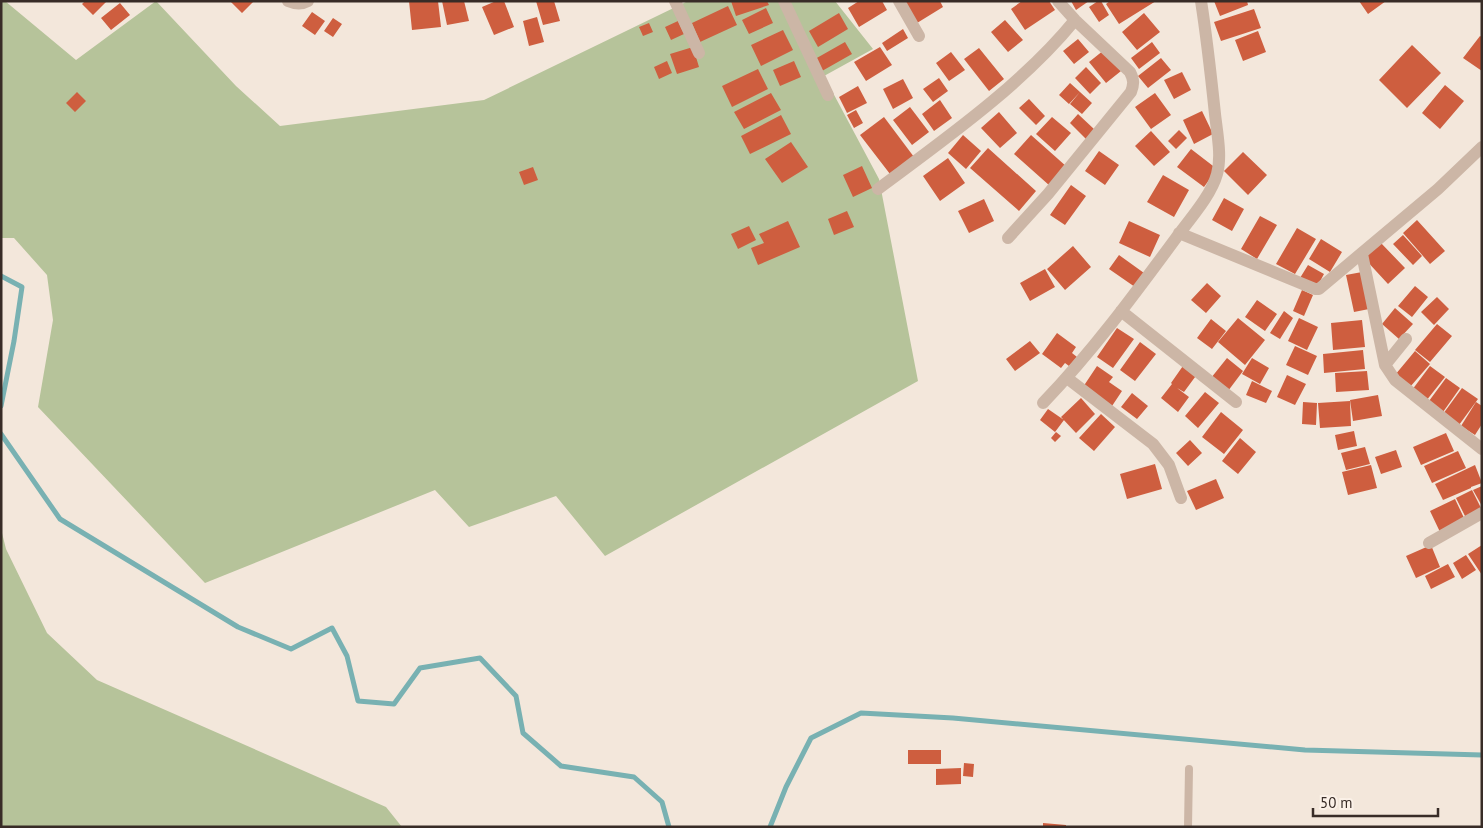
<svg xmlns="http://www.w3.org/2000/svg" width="1483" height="828" font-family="'PT Sans',sans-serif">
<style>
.green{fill:#b6c39a}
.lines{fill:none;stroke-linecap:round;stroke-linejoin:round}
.stream{stroke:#78b1b2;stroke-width:5}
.building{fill:#ce5e3f}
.service{stroke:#ccb6a6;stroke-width:8}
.minor{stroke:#ccb6a6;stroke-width:12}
</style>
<rect width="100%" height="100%" fill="#f3e7db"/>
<!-- green -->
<path class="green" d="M1,1H5L76,60L156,1L236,86L280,126L484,100L688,1H835L873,49L824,76L879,179L918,381L605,556L556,496L469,527L435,490L205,583L38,407L53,320L47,275L14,238H1Z
M1,529L6,549L47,633L97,680L386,807L402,827H1Z"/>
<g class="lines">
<!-- stream -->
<path class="stream" d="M1,276L22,287L14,341L1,406
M1,434L60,519L238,627L291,649L332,628L347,656L358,701L394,704L420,668L480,658L516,696L523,733L561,766L634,777L662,802L669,827
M770,827L786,787L811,738L861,713L953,718L1305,750L1482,755"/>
</g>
<!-- building -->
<path class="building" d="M85,1H107L93,15L82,4Z
M230,1H254L242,13Z
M409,1H438L441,27L412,30Z
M442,1H464L469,21L447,25Z
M496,1H504L514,27L494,35L482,7Z
M536,1H554L560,21L543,25Z
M731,1H767L769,5L736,16Z
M859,1H882L887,10L859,27L848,8Z
M903,1H940L943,7L917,23Z
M1022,1H1049L1055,10L1025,30L1011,9Z
M1071,1H1089L1076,10Z
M1098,1H1101L1109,15L1099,22L1089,7Z
M1110,1H1156L1119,24L1106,4Z
M1214,1H1247L1248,5L1220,16Z
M1359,1H1386L1368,14Z
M120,3L130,15L111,30L101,18Z
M728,6L737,25L700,42L692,23Z
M766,8L773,23L749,34L742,20Z
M1254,9L1261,28L1221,41L1214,22Z
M312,12L325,21L315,35L302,26Z
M839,13L848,29L818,47L809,31Z
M1144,13L1160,32L1137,50L1122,32Z
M537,17L544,42L529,46L523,21Z
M333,18L342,24L333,37L324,31Z
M1005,20L1023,40L1008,52L991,32Z
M678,21L684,34L671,40L665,27Z
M649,23L653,32L643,36L639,27Z
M903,29L908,38L887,51L882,43Z
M783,30L793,50L761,66L751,45Z
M1258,31L1266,52L1243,61L1235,40Z
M1480,36L1482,37V71L1463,58Z
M1078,39L1089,52L1074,64L1063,51Z
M845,42L852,54L822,71L815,59Z
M1152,42L1160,53L1139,69L1131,58Z
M1412,45L1441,73L1407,108L1379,80Z
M693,47L699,67L677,74L670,54Z
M880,47L892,65L866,81L854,62Z
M979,48L1004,79L989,91L964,59Z
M1104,50L1121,71L1106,83L1089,62Z
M951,52L965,70L949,81L936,63Z
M1161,58L1171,70L1148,88L1138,76Z
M667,61L672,73L659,79L654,67Z
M794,61L801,77L780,86L773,70Z
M1086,67L1101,83L1090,94L1075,78Z
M758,69L768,89L732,107L722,86Z
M1182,72L1191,90L1174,99L1164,80Z
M939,78L948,91L933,102L923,89Z
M903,79L913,98L893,109L883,89Z
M1070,83L1080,92L1069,104L1059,95Z
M1445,85L1464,101L1440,129L1422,113Z
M858,86L867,103L847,113L839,97Z
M77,92L86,101L75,112L66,103Z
M1080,92L1092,103L1082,114L1070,104Z
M771,93L781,110L744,129L734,112Z
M1155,93L1171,115L1151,129L1135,107Z
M1029,99L1045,116L1036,125L1019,108Z
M940,100L952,118L934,131L922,114Z
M910,107L929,132L912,145L893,120Z
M856,110L863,123L854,128L847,115Z
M1202,111L1213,134L1194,144L1183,120Z
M999,112L1017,133L1000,148L981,128Z
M1078,114L1095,130L1086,139L1070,123Z
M781,115L791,134L750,154L741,136Z
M884,117L914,157L890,174L860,135Z
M1052,117L1071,133L1055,151L1036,134Z
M1179,130L1187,138L1176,149L1168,141Z
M1151,131L1170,152L1154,166L1135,146Z
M963,135L981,151L966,169L948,153Z
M1031,135L1067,167L1050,186L1014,154Z
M791,142L808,167L782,183L765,159Z
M988,148L1036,191L1019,211L970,168Z
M1191,149L1217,169L1204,187L1177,167Z
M1099,151L1119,165L1105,185L1085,171Z
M1243,152L1267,175L1248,195L1224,171Z
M948,158L965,183L940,201L923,176Z
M862,166L872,188L853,197L843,175Z
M533,167L538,180L524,185L519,172Z
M1163,175L1189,190L1174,217L1147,202Z
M1071,185L1086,196L1065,225L1050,215Z
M1224,198L1244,209L1232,231L1212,220Z
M984,199L994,221L969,233L958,211Z
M847,211L854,227L834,235L828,219Z
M1260,216L1277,225L1257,259L1241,249Z
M1417,220L1445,251L1430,264L1403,233Z
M788,221L800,247L758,265L751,248L764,243L759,234Z
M1129,221L1160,235L1150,257L1119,243Z
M749,226L756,240L738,249L731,234Z
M1297,228L1316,239L1295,274L1276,264Z
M1403,235L1422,256L1413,265L1393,244Z
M1321,239L1342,252L1330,272L1309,259Z
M1380,242L1405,268L1388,284L1364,258Z
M1073,246L1091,267L1065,290L1047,269Z
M1119,255L1144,273L1135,287L1109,269Z
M1308,265L1324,274L1317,287L1300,278Z
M1045,269L1055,287L1030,301L1020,283Z
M1362,272L1369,309L1354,312L1346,275Z
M1207,283L1221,296L1206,313L1191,300Z
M1415,286L1428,297L1412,317L1398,306Z
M1302,290L1313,295L1304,316L1293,311Z
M1437,297L1449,309L1434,325L1421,312Z
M1257,300L1277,314L1265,331L1245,317Z
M1395,308L1413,324L1399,339L1382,324Z
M1284,311L1293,318L1280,339L1270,333Z
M1238,318L1265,340L1245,365L1218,342Z
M1299,318L1318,327L1307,350L1288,341Z
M1211,319L1226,331L1212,349L1197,338Z
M1362,320L1365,347L1333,350L1331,323Z
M1437,324L1452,336L1430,362L1415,350Z
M1117,328L1134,339L1113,368L1097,357Z
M1057,333L1076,347L1072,353L1077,357L1069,366L1065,363L1061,368L1042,354Z
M1030,341L1040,353L1015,371L1006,359Z
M1140,342L1156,354L1135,381L1120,370Z
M1295,346L1317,356L1308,375L1286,365Z
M1363,350L1365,369L1324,373L1323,354Z
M1415,351L1430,364L1410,387L1395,375Z
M1227,358L1243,371L1228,391L1211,378Z
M1252,358L1269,368L1260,384L1242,374Z
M1185,363L1198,373L1184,392L1177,388L1189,397L1178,412L1161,398L1172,384L1171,383Z
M1097,366L1113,377L1109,382L1122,391L1112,406L1083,387Z
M1430,366L1445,377L1426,401L1412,390Z
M1367,371L1369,390L1336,392L1335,373Z
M1287,375L1306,384L1295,405L1277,397Z
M1446,378L1460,388L1443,412L1429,401Z
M1252,381L1272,391L1266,403L1246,395Z
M1462,388L1478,399L1459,425L1443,414Z
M1205,392L1219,403L1198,428L1185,416Z
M1132,393L1148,406L1137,419L1121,407Z
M1378,395L1382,416L1353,421L1350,400Z
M1081,398L1095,414L1076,433L1061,417Z
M1350,401L1351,426L1320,428L1318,403Z
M1303,402L1317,403L1316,425L1302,424Z
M1476,402L1482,406V424L1475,435L1461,426Z
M1048,409L1064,420L1055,432L1040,420Z
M1221,412L1243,430L1224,454L1202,437Z
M1101,414L1115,427L1094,451L1079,438Z
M1354,431L1357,446L1338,450L1335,435Z
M1056,432L1061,436L1055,442L1051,438Z
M1446,433L1454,451L1421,465L1413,447Z
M1240,438L1256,452L1238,474L1222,461Z
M1190,440L1202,453L1188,466L1176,453Z
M1365,447L1370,464L1346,470L1341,453Z
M1396,450L1402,467L1381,474L1375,457Z
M1458,451L1466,468L1432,483L1424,466Z
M1155,464L1162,489L1127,499L1120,474Z
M1371,465L1377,488L1348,495L1342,472Z
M1475,465L1482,483L1471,487V486V488L1443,500L1435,484Z
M1216,479L1224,498L1196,510L1187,491Z
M1482,486V506L1473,490Z
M1472,490L1482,510L1466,518L1456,498Z
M1455,499L1465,520L1440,532L1430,511Z
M1431,545L1440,567L1416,578L1406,556Z
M1482,545V575L1468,554Z
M1466,555L1476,570L1462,579L1453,563Z
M1448,564L1455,577L1431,589L1425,576Z
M908,750H941V764H908Z
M964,763L974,764L973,777L963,776Z
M961,768V784L936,785V769Z
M1043,823L1066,825V827H1043Z"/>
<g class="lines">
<!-- service -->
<path class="service" d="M1188,827L1189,769"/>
<!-- minor -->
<path class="minor" d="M288,1C295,4 301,5 308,1
M675,1L699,53
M784,1L828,95
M899,1L919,36
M878,189C945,139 1022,85 1075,20
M1179,233L1315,289H1319L1438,189L1482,147
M1008,238L1048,194L1131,92C1134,84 1134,80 1130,72L1075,20L1058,1
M1362,254L1385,365L1395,380L1482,449
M1121,311L1236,402
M1385,365L1406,339
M1067,378L1153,444L1169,465L1181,498
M1043,403C1092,352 1134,295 1176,238C1189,220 1211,196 1217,174C1222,156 1217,133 1215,114C1211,76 1207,39 1201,1
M1429,543L1482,513"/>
</g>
<!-- border -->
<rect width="1483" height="828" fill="none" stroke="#382c27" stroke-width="5"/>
<!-- scale -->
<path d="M1313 808v8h125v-8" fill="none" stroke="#382c27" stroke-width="2.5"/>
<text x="1320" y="808" font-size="15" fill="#382c27" stroke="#fbf1e8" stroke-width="4" paint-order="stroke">50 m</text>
</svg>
